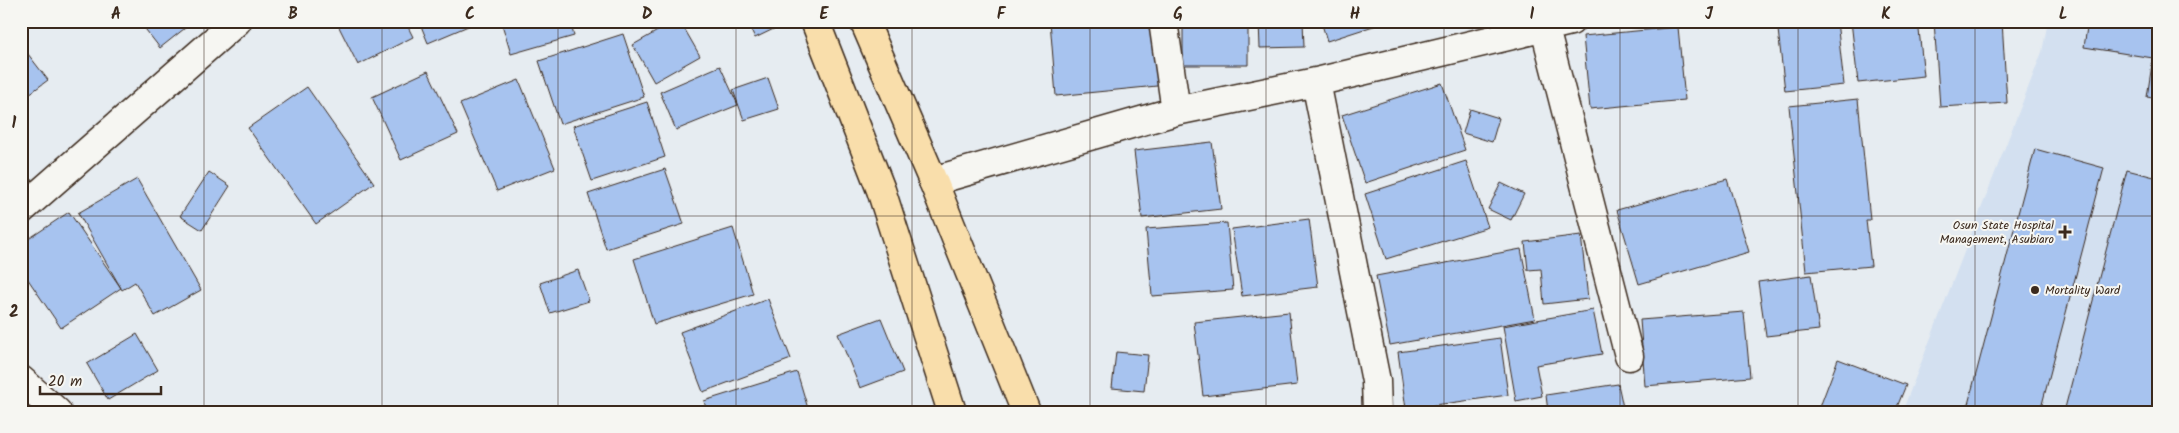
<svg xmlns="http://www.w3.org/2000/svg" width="2179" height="433" font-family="Kalam,sans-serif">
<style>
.built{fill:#d3e0f0}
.building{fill:#a7c3ef;stroke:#3b2a1e}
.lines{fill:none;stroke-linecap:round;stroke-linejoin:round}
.street-casing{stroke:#3b2a1e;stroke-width:31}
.primary-casing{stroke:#3b2a1e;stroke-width:31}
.street{stroke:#f6f6f2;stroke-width:28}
.primary{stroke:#f9deab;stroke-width:28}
.grid{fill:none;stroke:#3b2a1e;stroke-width:1;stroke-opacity:0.55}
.poi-dot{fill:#3b2a1e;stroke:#f6f6f2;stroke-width:2}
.labels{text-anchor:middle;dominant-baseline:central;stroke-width:4;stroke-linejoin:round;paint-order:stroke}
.poi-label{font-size:12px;fill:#3b2a1e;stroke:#f6f6f2;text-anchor:end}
.neatline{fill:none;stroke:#3b2a1e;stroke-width:2}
.grid-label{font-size:16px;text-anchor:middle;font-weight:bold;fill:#3b2a1e}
</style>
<rect width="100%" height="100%" fill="#e6ecf1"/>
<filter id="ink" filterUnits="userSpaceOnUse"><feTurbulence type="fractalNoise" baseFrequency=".02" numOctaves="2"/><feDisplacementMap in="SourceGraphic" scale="10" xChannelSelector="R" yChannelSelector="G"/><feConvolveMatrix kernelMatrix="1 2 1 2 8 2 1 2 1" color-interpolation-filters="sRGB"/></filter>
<g filter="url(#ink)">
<!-- built -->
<path class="built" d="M2048,21H2158V412H1902L2042,52Z"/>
<!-- building -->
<path class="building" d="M139,21H194L160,48Z
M336,21H405L413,37L358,65Z
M419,21H480L428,43Z
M501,21H570L574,36L511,54Z
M675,21H680L700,56L654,82L633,45Z
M747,21H785L786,23L755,38Z
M1050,21H1161L1167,85L1056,96Z
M1183,21H1248V65H1183Z
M1259,21H1303L1304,47L1260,48Z
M1321,21H1389L1327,41Z
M1777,21H1837L1844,85L1785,91Z
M1851,21H1918L1924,76L1858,83Z
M1934,21H2002L2007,103L1940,107Z
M2088,21H2158V99L2147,97L2153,58L2084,47Z
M1678,27L1685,100L1590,109L1583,36Z
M623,34L644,97L560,124L539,61Z
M21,45L48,80L21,100Z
M720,66L738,105L676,130L660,92Z
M428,71L458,134L401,160L372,97Z
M768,78L779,109L744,120L733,90Z
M519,80L555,168L497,191L460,104Z
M1442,83L1465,150L1365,183L1342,115Z
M307,87L374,183L316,224L248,128Z
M1858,99L1870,220H1866L1871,266L1806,272L1789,106Z
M647,102L665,157L592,181L573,126Z
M1470,109L1499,118L1492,142L1463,133Z
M1212,142L1221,209L1142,218L1134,151Z
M2035,149L2104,168L2040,412H1966Z
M1466,161L1488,227L1386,259L1365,194Z
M665,169L684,224L606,249L588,194Z
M2127,170L2158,178V390L2152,412H2064Z
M209,172L230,186L202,230L180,216Z
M137,179L201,290L155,316L135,282L122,290L78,213Z
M1727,179L1749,252L1639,284L1617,210Z
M1501,183L1524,194L1511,220L1488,209Z
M69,212L121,288L61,328L21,269V244Z
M1309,219L1318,287L1242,296L1232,229Z
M1227,223L1233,290L1152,296L1146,229Z
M733,228L753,294L654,324L634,259Z
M1581,235L1588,299L1544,304L1541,269L1528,270L1525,242Z
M1521,249L1535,319L1390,345L1376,276Z
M578,270L589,301L550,313L540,283Z
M1811,275L1819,330L1766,336L1758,282Z
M768,299L791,359L703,392L680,332Z
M1593,310L1602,354L1536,365L1542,396L1516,401L1503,326Z
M1289,312L1297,385L1203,396L1194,322Z
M1744,312L1750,377L1645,386L1640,320Z
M881,318L903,372L860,388L838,334Z
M137,334L158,370L108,400L87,364Z
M1500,338L1508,395L1406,409L1398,352Z
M1116,352L1148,355L1144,391L1112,388Z
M1838,359L1906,385L1895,412H1818Z
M797,372L809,412H707L704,401Z
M1618,384L1624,412H1548L1546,395Z"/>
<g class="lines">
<!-- street casing -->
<g class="street-casing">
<path id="street" d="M1163,21L1176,111
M1543,21L1629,356
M1316,82L1376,381L1377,412
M933,181L1176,111L1316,82L1571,21
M21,210L237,21
M21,380L57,412"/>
</g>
<!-- primary casing -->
<g class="primary-casing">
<path id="primary" d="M815,21L881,190L952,412
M864,21L933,181L1026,412"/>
</g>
<!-- street -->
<use href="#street" class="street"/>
<!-- primary -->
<use href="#primary" class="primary"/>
</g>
</g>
<!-- grid -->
<path class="grid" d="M204,21V412M382,21V412M558,21V412M736,21V412M912,21V412M1090,21V412M1266,21V412M1444,21V412M1620,21V412M1798,21V412M1975,21V412M21,216H2158"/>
<!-- markers -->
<g class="poi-dot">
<path d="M2062.5 224.5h5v5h5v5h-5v5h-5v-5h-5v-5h5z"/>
<circle cx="2035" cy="290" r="5"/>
</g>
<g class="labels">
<!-- poi labels -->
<g class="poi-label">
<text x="2054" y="225">Osun State Hospital<tspan x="2054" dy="14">Management, Asubiaro</tspan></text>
<text x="2045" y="290" text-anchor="start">Mortality Ward</text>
</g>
</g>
<!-- margin -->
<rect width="2179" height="433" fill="none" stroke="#f6f6f2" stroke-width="55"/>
<!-- scale -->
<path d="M40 386v8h121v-8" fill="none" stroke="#3b2a1e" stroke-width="2.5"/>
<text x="48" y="386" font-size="15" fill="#3b2a1e" stroke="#f6f6f2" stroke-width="4" paint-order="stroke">20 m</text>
<rect x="28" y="28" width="2124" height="378" class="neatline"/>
<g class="grid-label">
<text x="116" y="19">A</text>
<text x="293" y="19">B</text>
<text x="470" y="19">C</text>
<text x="647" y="19">D</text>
<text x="824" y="19">E</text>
<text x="1001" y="19">F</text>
<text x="1178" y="19">G</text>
<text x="1355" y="19">H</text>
<text x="1532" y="19">I</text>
<text x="1709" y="19">J</text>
<text x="1886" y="19">K</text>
<text x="2063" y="19">L</text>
<text x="14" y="128">1</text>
<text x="14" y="317">2</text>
</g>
</svg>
